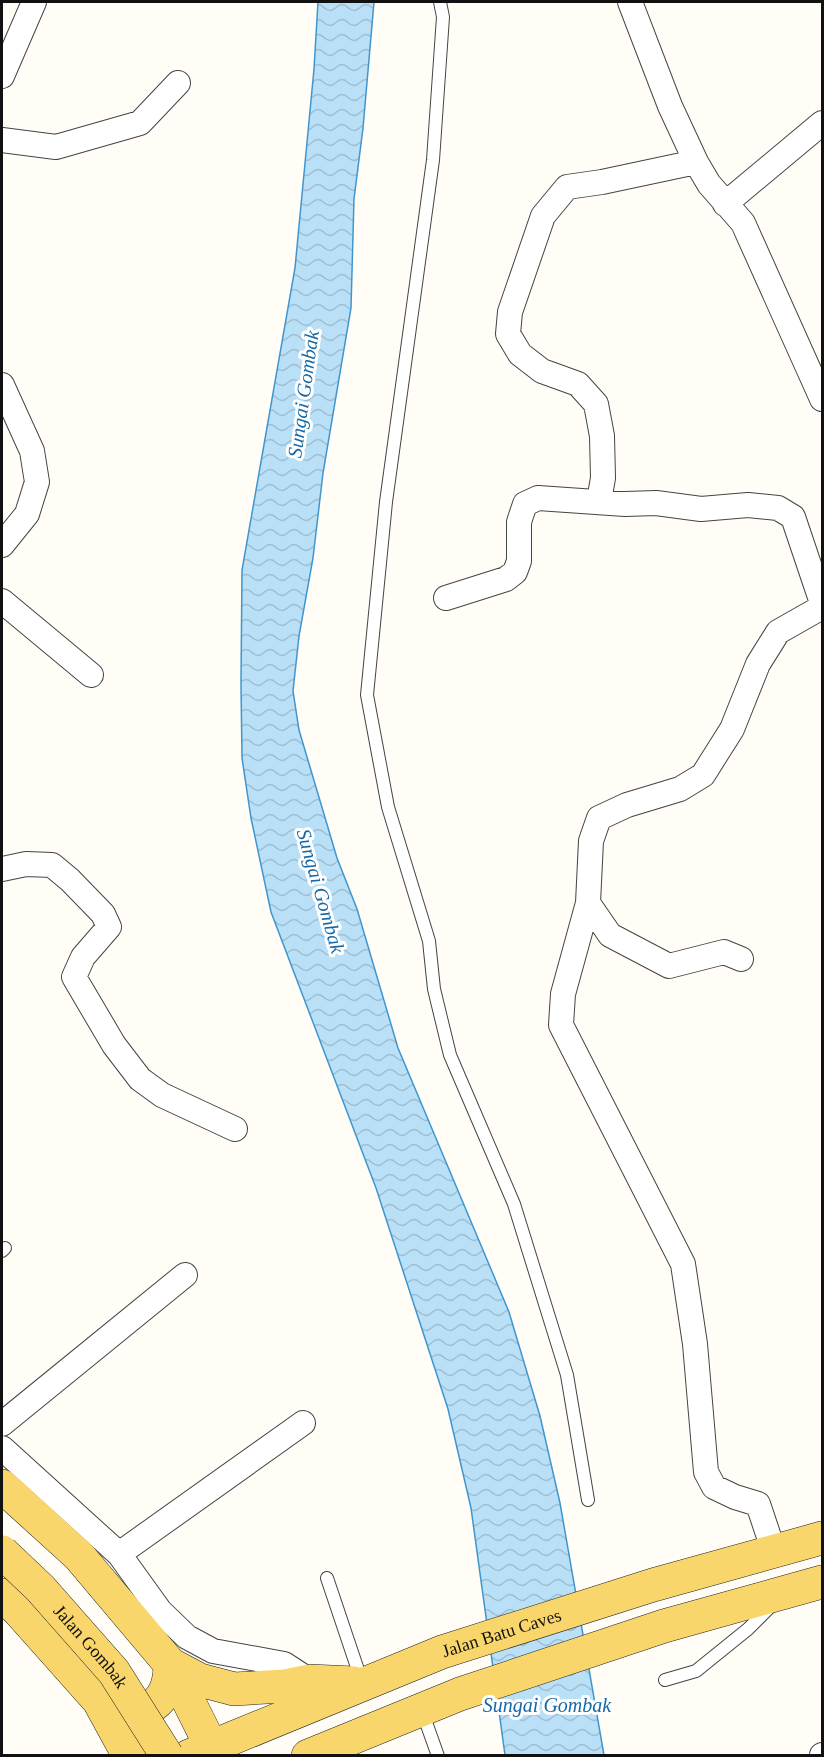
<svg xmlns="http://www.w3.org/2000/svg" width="824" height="1757" font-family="Georgia,serif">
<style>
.water{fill:url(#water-waves);stroke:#3f96cf;stroke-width:1.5}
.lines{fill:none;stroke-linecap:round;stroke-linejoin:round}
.lane-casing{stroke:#444;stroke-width:14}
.street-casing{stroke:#444;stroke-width:26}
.primary-casing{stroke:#222;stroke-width:34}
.lane{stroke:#fff;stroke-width:12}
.street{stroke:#fff;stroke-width:24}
.primary{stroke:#f9d66b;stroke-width:33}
.primary-bridge-casing{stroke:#222;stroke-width:34;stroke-linecap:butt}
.primary-bridge{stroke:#f9d66b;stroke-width:33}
.labels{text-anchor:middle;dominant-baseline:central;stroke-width:6;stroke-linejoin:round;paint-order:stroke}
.street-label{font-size:18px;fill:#111;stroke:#fff}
.water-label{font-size:20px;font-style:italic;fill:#1768a6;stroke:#fff}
</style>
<defs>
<pattern id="water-waves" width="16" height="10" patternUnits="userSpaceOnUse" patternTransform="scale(1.5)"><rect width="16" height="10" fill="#b9e0f7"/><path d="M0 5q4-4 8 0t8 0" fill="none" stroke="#9ebfd3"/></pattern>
</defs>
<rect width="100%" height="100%" fill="#fffdf5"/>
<!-- water -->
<path class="water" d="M318,2H374L363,128L354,199L351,308L323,473L313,558L299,636L293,691L299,730L337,858L357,909L398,1048L509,1312L540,1416L560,1503L604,1755H505L471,1508L448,1409L376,1188L271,912L251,818L242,758L241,684L242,570L295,268L314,69Z"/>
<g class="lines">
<!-- lane casing -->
<g class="lane-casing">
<path id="lane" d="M440,2L443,17L433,160L386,502L367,695L388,807L429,941L434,989L450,1055L514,1204L567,1375L588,1500
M2,1251L5,1248
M327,1578L362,1682
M665,1680L696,1671L748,1629L771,1606
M422,1711L438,1756"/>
</g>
<!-- street casing -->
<g class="street-casing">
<path id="street" d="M630,2L670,106L696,162L709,184L743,223L822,399
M2,76L34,2
M2,140L56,147L140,123L178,83
M725,204L822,123
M2,385L32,451L37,482L27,514L2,545
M599,501L603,478L602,436L596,404L578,384L542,371L520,354L508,334L510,312L543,216L567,187L602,182L696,162
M446,598L506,579L515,572L519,561V522L525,504L538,498L625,504L656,503L701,509L748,505L778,508L793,517L822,603
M2,601L91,675
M2,869L26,864L52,865L70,880L103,914L109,927L83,957L74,977L114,1045L140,1079L162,1095L235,1129
M588,903L610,935L669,966L724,952L741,959
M2,1424L185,1275
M2,1448L119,1554L160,1611L187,1637L213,1651L284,1664L310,1681
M774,1552L758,1504L735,1497L714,1487L706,1472L695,1344L683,1264L561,1025L563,994L588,903L591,841L599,818L627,805L680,789L703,775L732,729L758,664L778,632L822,607
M119,1554L303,1423
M822,1756V1755"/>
</g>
<!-- primary casing -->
<g class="primary-casing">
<g id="primary">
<path d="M2,1486L79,1556L170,1664L216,1756"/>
<path d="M2,1595L18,1610L99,1701L129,1756"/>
<path d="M170,1664L200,1680L234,1689L285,1686L310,1681L354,1683"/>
<path d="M110,1708C148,1718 170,1703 170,1664"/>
<path id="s1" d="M189,1756L442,1652L653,1585L822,1538"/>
<path d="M308,1756L460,1694L664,1626L822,1582"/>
</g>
</g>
<!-- lane -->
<use href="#lane" class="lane"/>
<!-- street -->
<use href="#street" class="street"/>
<!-- primary -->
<use href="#primary" class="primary"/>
<!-- primary-bridge casing -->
<g class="primary-bridge-casing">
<g id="primary-bridge">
<path id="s2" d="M2,1552L40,1588L114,1672L167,1756"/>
</g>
</g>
<!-- primary-bridge -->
<use href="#primary-bridge" class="primary-bridge"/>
</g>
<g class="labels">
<!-- street labels -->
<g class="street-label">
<text stroke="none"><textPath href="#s1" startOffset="336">Jalan Batu Caves</textPath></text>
<text stroke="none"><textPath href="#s2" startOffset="130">Jalan Gombak</textPath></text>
</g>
<!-- water labels -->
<g class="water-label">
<text transform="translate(303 394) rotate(-82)">Sungai Gombak</text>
<text transform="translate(321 891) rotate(74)">Sungai Gombak</text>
<text x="547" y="1705">Sungai Gombak</text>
</g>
</g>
<!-- border -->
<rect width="824" height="1757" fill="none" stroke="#111111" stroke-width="6"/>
</svg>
